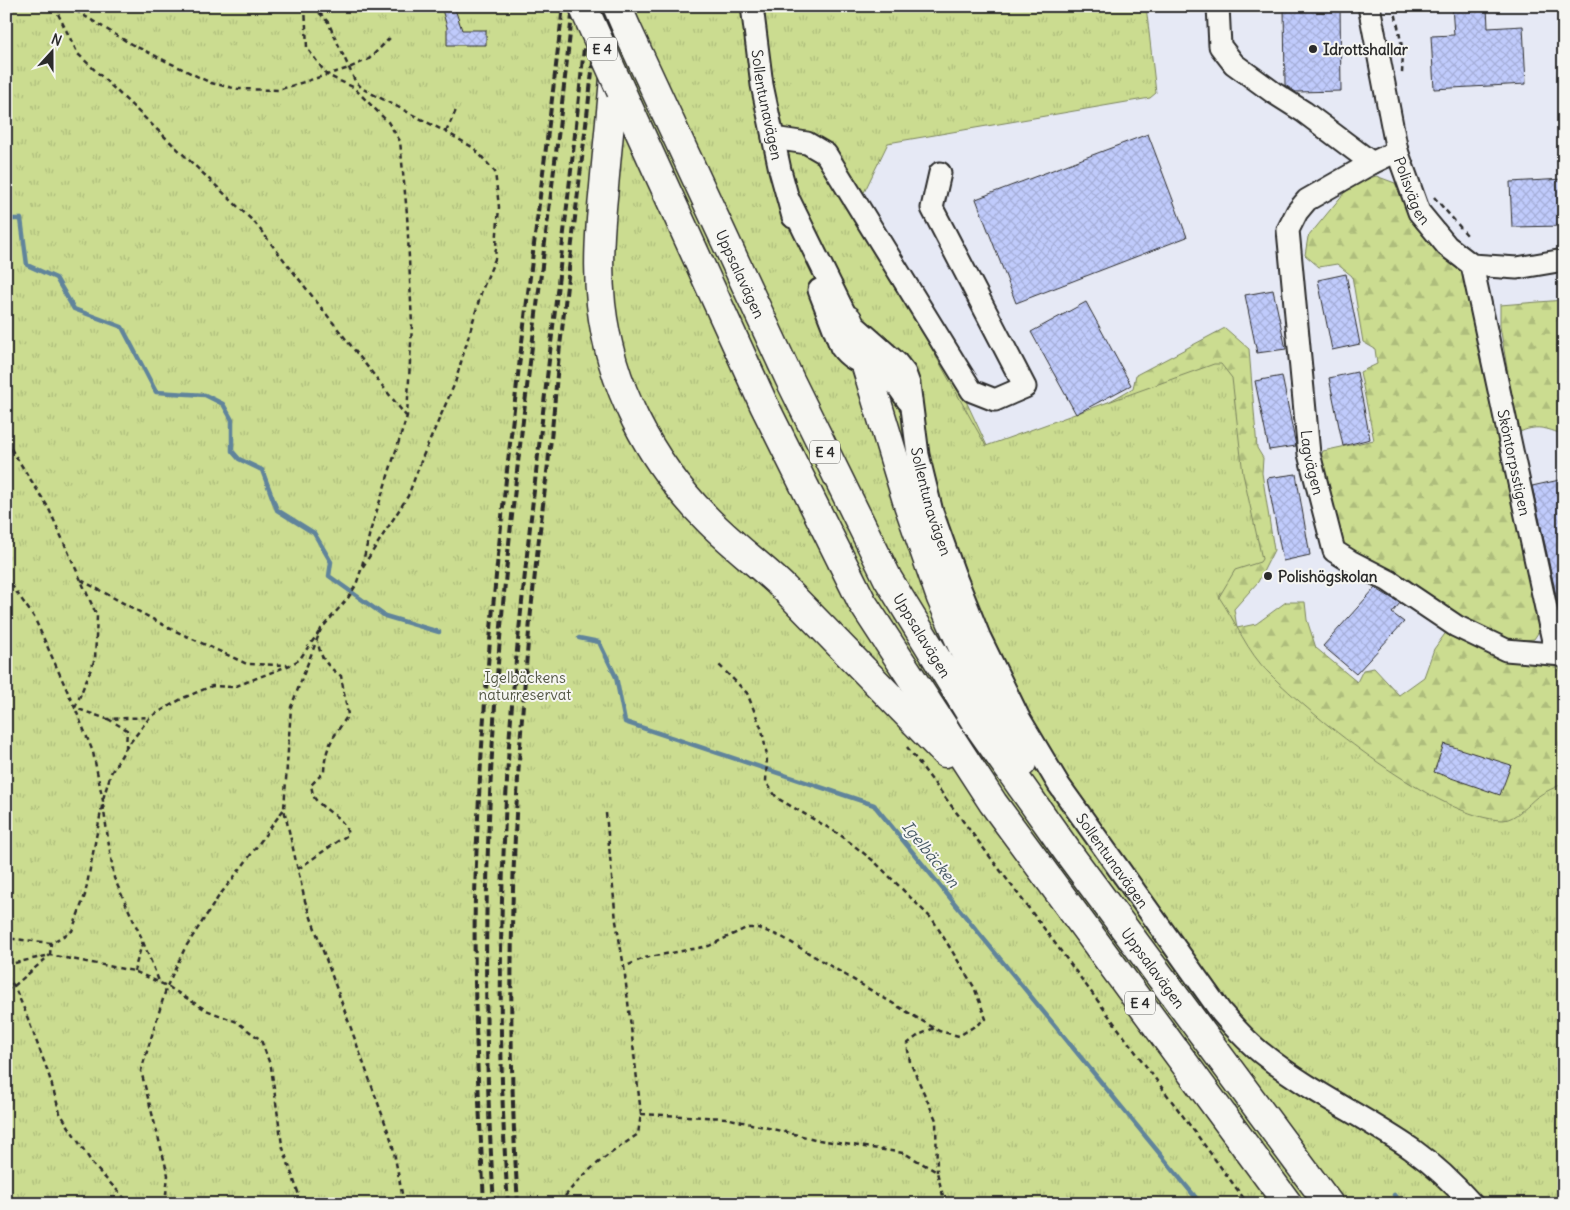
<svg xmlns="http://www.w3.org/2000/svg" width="1570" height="1210" font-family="Delius,sans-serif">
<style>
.built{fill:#e6e9f5}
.forest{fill:url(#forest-firs);stroke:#7b845e}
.park{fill:url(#park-tufts);stroke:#7b845e}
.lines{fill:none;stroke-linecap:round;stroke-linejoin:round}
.stream{stroke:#61849b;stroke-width:4.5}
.building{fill:url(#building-cross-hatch);stroke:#2b2b2b}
.minor-casing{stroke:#2b2b2b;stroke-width:25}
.highway-casing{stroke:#2b2b2b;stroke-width:31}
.path{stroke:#2b2b2b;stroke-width:2.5;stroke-dasharray:5 4;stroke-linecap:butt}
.minor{stroke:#f6f6f2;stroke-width:21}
.highway{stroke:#f6f6f2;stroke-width:28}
.rail{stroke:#2b2b2b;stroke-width:4;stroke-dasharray:8 4;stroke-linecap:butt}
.highway-bridge-casing{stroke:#2b2b2b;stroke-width:31;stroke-linecap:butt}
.highway-bridge{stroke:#f6f6f2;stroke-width:28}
.poi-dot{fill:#2b2b2b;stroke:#f6f6f2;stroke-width:2}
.labels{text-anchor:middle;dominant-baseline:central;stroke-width:4;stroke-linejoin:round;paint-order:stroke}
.shield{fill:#f6f6f2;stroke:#686867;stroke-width:1}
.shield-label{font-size:14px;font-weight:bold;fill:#2b2b2b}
.poi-label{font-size:15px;font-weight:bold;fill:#2b2b2b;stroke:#f6f6f2;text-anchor:start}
.street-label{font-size:15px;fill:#2b2b2b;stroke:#f6f6f2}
.park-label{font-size:15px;fill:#535744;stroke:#f6f6f2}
.water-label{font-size:16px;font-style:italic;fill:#465863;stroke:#f6f6f2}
</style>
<defs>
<pattern id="forest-firs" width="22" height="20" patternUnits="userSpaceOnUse" patternTransform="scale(1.25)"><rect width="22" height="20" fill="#cbdc90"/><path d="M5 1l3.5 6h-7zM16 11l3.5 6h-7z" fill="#aebd7c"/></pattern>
<pattern id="park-tufts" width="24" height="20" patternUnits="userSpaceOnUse" patternTransform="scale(1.25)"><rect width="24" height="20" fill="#cbdc90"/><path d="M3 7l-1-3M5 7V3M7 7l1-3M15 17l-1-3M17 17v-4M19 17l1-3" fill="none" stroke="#aebd7c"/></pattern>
<pattern id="building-cross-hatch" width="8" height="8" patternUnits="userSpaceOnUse" patternTransform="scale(1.25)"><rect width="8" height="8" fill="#c0cbfc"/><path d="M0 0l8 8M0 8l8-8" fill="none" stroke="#a5aed8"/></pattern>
</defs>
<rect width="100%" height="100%" fill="#f6f6f2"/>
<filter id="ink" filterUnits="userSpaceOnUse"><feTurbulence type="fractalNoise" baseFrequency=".02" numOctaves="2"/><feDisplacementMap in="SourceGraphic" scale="10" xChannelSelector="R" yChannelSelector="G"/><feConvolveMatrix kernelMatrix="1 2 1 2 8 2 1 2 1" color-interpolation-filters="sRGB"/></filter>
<g filter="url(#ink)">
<!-- built -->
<path class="built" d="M772,6H1564V1080L1207,960Z"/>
<!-- forest -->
<path class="forest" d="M820,162L966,401L988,448L1075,421L1133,388L1136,375L1225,328L1249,349L1257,448L1263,458L1262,473L1274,550L1258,582L1234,609L1237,628L1256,624L1286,602H1305L1307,620L1316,648L1357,682L1363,670L1374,668L1399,695L1424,677L1434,649L1447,631C1486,646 1523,661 1564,669V1110L1214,957Z
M1376,176L1395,183L1414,222L1468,278L1540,630L1534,639L1517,641L1499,638L1467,623L1398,572L1338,549L1318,465L1323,451L1374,440L1360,372L1377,364L1375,349L1363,342L1352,276L1337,264L1319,267L1305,255L1308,237L1344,193L1359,182Z
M1564,300V435C1546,428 1536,424 1518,433L1500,326V305Z"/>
<!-- park -->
<path class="park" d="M6,6H1146L1156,93L1150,98L888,143L855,211L986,446L1214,364H1221L1232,378L1243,474L1262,559L1260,562L1235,570L1219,597C1236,622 1247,652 1269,673C1312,717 1441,820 1503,820C1515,820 1528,804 1537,797C1545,791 1555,788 1564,783V1204H6Z"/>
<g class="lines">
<!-- stream -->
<path class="stream" d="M6,219H21L27,265L56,278L74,309L122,327L156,392L205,395L223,404L232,420V451L239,459L262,470L277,510L314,533L331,562L329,576L385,616L439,632
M579,638L599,642L616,677L625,722L874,805L1201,1204
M1394,1195L1401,1204"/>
</g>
<!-- building -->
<path class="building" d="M441,6H454L462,30H486V45H447V27Z
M1284,6H1340L1341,91L1296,92L1285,85Z
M1452,6H1487L1488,28L1523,26L1526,84L1434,89L1431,36L1454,35Z
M1148,134L1187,237L1016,303L976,199Z
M1564,179V226L1512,227L1510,182Z
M1346,274L1360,344L1332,350L1318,280Z
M1273,290L1286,349L1257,353L1245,295Z
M1086,302L1131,385L1076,414L1031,332Z
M1357,372L1370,439L1343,446L1329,378Z
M1282,376L1296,446L1269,450L1255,381Z
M1296,474L1310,555L1283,561L1267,478Z
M1564,479V621L1562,622L1532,486Z
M1375,588L1400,603L1392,613L1404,622L1356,674L1323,646Z
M1444,744L1511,765L1500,795L1434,772Z"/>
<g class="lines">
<!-- minor casing -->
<g class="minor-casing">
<g id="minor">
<path id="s1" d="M752,6L762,85L780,170L793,217"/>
<path d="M1218,6L1220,46L1234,64L1274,93L1304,112L1372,163"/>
<path id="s2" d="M1369,6L1397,151L1419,212L1447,246L1472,265L1517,268L1564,260"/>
<path d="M773,138L807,143L826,154L972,391L995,400L1025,387L932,208L940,173"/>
<path id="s3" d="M1397,151L1372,163L1307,200L1297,212L1288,230L1309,454L1334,551L1350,561L1389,581L1456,626L1506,650L1562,655"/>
<path id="s4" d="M790,202L848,320L897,363L905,373L909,384L918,455L932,512L955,576L979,636L1019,718L1059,785L1221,1012C1234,1027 1248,1043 1264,1055C1310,1092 1364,1116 1413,1150C1434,1165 1454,1184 1472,1204"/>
<path id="s5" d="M1472,265L1555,650L1564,657"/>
<path d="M819,290L841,347C852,363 869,365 885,374C895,381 901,391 908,401"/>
</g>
</g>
<!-- highway casing -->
<g class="highway-casing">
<g id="highway">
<path id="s6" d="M627,29L790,380L888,579L975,721L1067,851L1329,1204"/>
<path d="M614,78C611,115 607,151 604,187C600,226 597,265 601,304C610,385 649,460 706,518C730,543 759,564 784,588C838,643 891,698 945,753"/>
<path d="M621,91L764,405L862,602L993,803L1288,1204"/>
<path d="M848,320L866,366L908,504L941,598L972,668L1022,763"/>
</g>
</g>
<!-- path -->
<path class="path" d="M54,6L78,54L255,223L406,416
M68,6L131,44L211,83L238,89L278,90L349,68L369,59L391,37
M305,6L307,48L327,75L353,87L388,122L400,141L407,214L412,325L407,416L370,532L361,570L356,585L348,598L321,629L291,707L284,809L305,901L392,1142L404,1204
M313,6L328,22L355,81L363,89L446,132L474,148L495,172L499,207L495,259L482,290L455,383L423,456L408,496L362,568
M1394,6L1403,52L1402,74
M446,132L457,108
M1434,197L1467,235
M6,441L48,507L97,616L95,659L75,708L93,752L103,801L85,895L72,931L51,943L14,939H6
M6,577L34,617L75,708L107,719L150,717
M81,580L169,628L247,664L288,665
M108,719L127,730L126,747
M907,747L1046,931L1248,1204
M103,799L111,773L126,748L150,717L183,698L212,686L234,687L290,665L299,660L319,632
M103,805L114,878L143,941L134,971
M606,813L616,921L624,967
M298,869L338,841L348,835C345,817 327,813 316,800C313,797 312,790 311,785L324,772C325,745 334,737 348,715L341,676C328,667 320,658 318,642
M143,942L159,981
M6,965L50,955L51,943
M6,976L14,986L25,1011L48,1072L60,1113L94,1166L130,1204
M6,990L14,986L50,955L134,971L167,986L206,1010L237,1022L261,1040L271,1067L282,1145L302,1204
M934,1028L919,1035L907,1044L910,1062L936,1120L937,1172
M641,1114L726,1118L819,1140L904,1153L937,1172L945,1204
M165,1204L168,1175L141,1071L167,986L185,948L219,896L244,864L284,809
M560,1204C579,1173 609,1155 638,1134L641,1114L624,967L644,958L709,946L746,928H758L782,937L939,1031L959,1036L986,1019L974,987L933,920L875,862L839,834L777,798L766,782L767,756L762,730L747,693L719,665"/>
<!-- minor -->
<use href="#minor" class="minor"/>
<!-- highway -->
<use href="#highway" class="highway"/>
<!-- rail -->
<path class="rail" d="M484,1204C479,1101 473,999 475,896C483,598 529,302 563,6
M494,1204C479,981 486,756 510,534C529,358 554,182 573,6
M508,1204C498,1063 499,922 507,781C510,715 517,649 524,583C544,390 570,199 588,6
M518,1204C506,1025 511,845 526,667C532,590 542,514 551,439C555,403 557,366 562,330C574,222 588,114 599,6"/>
<!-- highway-bridge casing -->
<g class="highway-bridge-casing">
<path id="highway-bridge" d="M583,6L621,91
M617,6L627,29"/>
</g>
<!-- highway-bridge -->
<use href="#highway-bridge" class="highway-bridge"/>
</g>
</g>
<!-- markers -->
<g class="poi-dot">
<circle cx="1313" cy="49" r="5"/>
<circle cx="1268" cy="576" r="5"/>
</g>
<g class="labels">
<!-- shield labels -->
<g class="shield">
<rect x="587" y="37.5" width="30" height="23" rx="4"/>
<rect x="810" y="440.5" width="30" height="23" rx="4"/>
<rect x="1125" y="991.5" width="30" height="23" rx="4"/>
</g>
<g class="shield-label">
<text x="602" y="49">E 4</text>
<text x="825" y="452">E 4</text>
<text x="1140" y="1003">E 4</text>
</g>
<!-- poi labels -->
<g class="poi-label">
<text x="1323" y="49">Idrottshallar</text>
<text x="1278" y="576">Polishögskolan</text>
</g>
<!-- street labels -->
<g class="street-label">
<text stroke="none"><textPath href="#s1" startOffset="100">Sollentunavägen</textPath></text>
<text stroke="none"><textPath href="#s2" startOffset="190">Polisvägen</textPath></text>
<text stroke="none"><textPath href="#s6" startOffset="270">Uppsalavägen</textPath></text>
<text stroke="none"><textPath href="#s3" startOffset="372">Lagvägen</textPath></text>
<text stroke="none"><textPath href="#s5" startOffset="202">Sköntorpsstigen</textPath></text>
<text stroke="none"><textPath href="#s4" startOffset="341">Sollentunavägen</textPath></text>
<text stroke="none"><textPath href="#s6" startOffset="675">Uppsalavägen</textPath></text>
<text stroke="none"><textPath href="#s4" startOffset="746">Sollentunavägen</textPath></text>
<text stroke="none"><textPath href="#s6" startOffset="1080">Uppsalavägen</textPath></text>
</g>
<!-- park labels -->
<g class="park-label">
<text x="525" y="677">Igelbäckens<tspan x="525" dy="17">naturreservat</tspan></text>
</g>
<!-- water labels -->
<g class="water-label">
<text transform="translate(931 854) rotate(51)">Igelbäcken</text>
</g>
</g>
<!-- margin -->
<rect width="1570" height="1210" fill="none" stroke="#f6f6f2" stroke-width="25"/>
<rect x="12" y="12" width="1545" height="1185" fill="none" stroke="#2b2b2b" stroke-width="2" filter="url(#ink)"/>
<!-- north arrow -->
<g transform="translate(52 52) rotate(21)" stroke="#f6f6f2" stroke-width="4" paint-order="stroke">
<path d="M0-4L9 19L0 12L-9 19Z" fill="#2b2b2b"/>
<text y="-8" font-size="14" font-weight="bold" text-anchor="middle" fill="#2b2b2b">N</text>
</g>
</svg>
